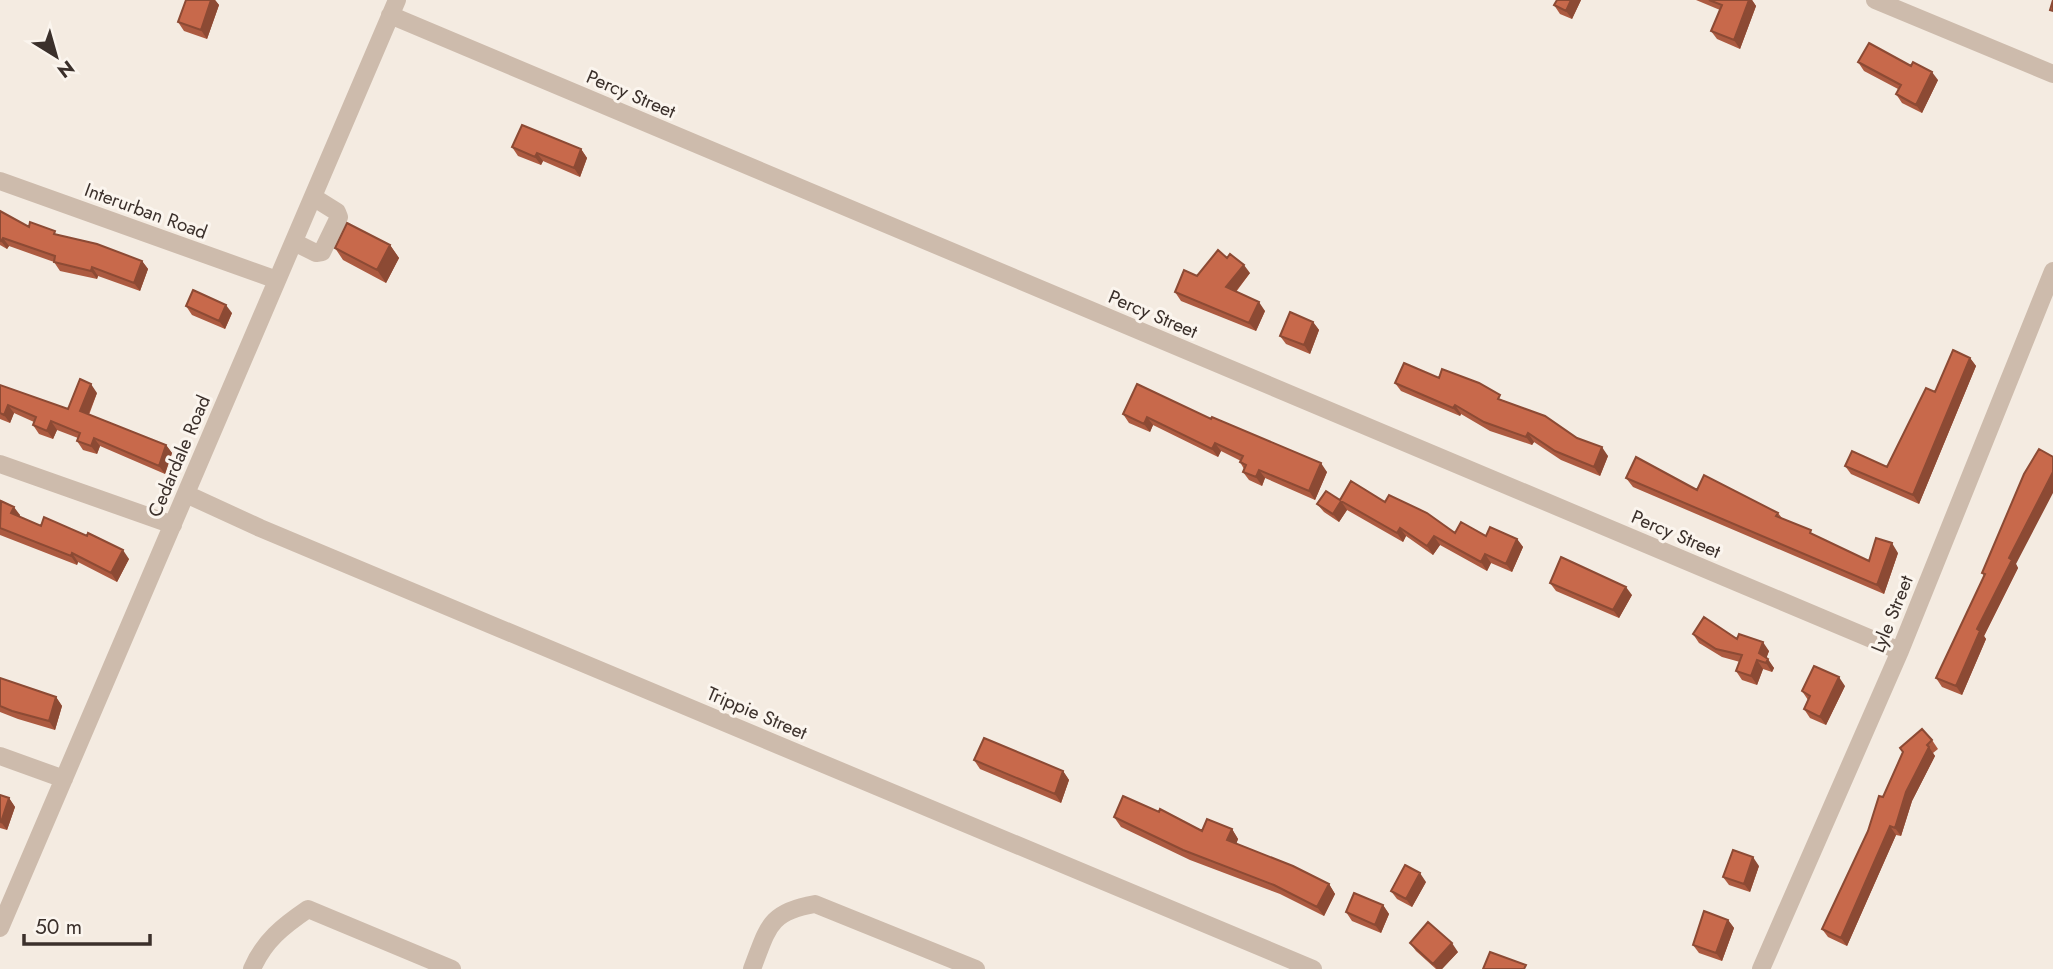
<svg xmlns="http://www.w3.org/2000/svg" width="2053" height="969" font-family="Jost,sans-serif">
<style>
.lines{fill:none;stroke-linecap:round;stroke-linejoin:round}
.minor{stroke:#cdbbac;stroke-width:18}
.wall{fill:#ac5a40}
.shaded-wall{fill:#8c4a34}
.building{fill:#c8694b;stroke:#8c4a34;stroke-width:2}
.labels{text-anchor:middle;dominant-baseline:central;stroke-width:6;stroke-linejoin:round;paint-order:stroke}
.street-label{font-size:19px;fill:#3b302b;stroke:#fbf5ee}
</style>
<rect width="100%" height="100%" fill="#f4ebe1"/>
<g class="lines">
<!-- minor -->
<path class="minor" d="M1875,0L2053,74
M390,15L1900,651
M0,181L277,280
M294,242L316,253L322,252L339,217L337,212L313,197
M0,464L173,525
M186,494L260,528L1313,969
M0,756L64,779
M0,928L397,0
M252,969C264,941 283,926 308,909L452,969
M752,969C768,928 768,912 815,904L976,969
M1761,969L1900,651L2053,271"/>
</g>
<!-- wall -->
<path class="wall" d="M211,0H215L219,5L207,39L184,31L178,22Z
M1581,0L1572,19L1560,14L1554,5Z
M1696,0H1752L1756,6L1740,49L1717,39L1711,31L1720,10Z
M1858,62L1938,80L1922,113L1902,103L1896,94L1898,89L1864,71Z
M512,147L581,149L587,158L580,177L543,161L541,165L518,156Z
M0,211L29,227L142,261L148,269L140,291L98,276L97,279L60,271L54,262L9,246L7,249L0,245Z
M390,245L399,258L386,283L343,260L335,248Z
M1250,273L1236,292L1265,311L1256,331L1181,301L1175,292L1197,276Z
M186,306L232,313L225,329L192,315Z
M1313,322L1319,330L1310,354L1286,344L1280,336Z
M1970,358L1976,366L1919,504L1851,474L1845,466L1887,467L1935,392Z
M1439,378L1505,401L1577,438L1608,456L1600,476L1561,460L1534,442L1532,445L1490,431L1461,414L1460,416L1401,391L1395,383Z
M0,385L68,409L97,393L89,415L166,445L172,453L165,474L100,446L97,454L83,450L77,441L78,438L57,430L53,439L39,434L33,425L34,422L14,413L10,423L0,419Z
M1123,414L1211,419L1327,472L1315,500L1265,478L1262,486L1249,480L1243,472L1244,469L1240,462L1241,461L1221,451L1218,457L1153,425L1150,432L1129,423Z
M1626,478L1697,490L1778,513L1782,518L1815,536L1869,561L1898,553L1884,594L1633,487Z
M1340,500L1385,502L1455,533L1517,539L1523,547L1512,572L1491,563L1487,571L1440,545L1433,555L1406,536L1403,542L1347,510L1339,522L1324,512L1317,504Z
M0,503L20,515L19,517L129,559L117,582L78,562L77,565L0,535Z
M2016,564L2018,568L1984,636L1986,639L1962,695L1942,687L1936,678L1984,576L1982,573Z
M1550,583L1632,595L1619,618L1556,591Z
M1693,634L1737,639L1769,651L1766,658L1774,668L1772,672L1763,669L1757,685L1742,680L1736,671L1740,662L1722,657L1699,643Z
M0,678L56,697L62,706L55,730L18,719L0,712Z
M1845,686L1826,725L1810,718L1804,709L1808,700L1802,691Z
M1932,740L1938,749L1933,753L1935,756L1912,801L1901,836L1896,835L1847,946L1828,937L1822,929L1868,831L1903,752Z
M974,760L1063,771L1069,780L1061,803L980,769Z
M0,795L9,798L15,807L7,830L0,828Z
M1114,817L1202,831L1232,829L1238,839L1236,844L1329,884L1335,894L1324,916L1280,894L1190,860L1121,827Z
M1759,866L1750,892L1729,885L1723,877Z
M1426,882L1412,907L1397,899L1391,891Z
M1383,905L1389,914L1381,933L1352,921L1346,912Z
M1728,920L1734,928L1722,961L1699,953L1693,945Z
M1410,943L1458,952L1442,969H1436L1416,951Z"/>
<!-- shaded-wall -->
<path class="shaded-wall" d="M211,0H215L219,5L207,39L201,30Z
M1571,0H1581L1572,19L1566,11Z
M1749,0H1752L1756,6L1740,49L1734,40Z
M1932,72L1938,80L1922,113L1916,105Z
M581,149L587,158L580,177L574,168Z
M537,153L543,161L541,165L535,157Z
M3,238L9,246L7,249L1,241Z
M390,245L399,258L386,283L377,270Z
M142,261L148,269L140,291L134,283Z
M1244,265L1250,273L1232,296L1226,287Z
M92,267L98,276L97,279L91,271Z
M1259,302L1265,311L1256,331L1249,323Z
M226,305L232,313L225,329L219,321Z
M1313,322L1319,330L1310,354L1304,345Z
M1970,358L1976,366L1919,504L1913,495Z
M91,384L97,393L86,420L80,411Z
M8,405L14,413L10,423L4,415Z
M1455,405L1461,414L1460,416L1453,408Z
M1147,417L1153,425L1150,432L1144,424Z
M51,421L57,430L53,439L47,431Z
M1528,433L1534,442L1532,445L1526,437Z
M94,438L100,446L97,454L91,446Z
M1215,443L1221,451L1218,457L1212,449Z
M166,445L172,453L165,474L159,466Z
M1602,447L1608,456L1600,476L1594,467Z
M1321,463L1327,472L1315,500L1309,491Z
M1259,470L1265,478L1262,486L1256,477Z
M2053,472V493L2016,564L2018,568L1984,636L1986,639L1962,695L1956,686L1977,629L2009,558Z
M1341,501L1347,510L1339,522L1333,514Z
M14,507L20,515L17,522L11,513Z
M1400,528L1406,536L1403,542L1397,533Z
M1434,536L1440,545L1433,555L1427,546Z
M1517,539L1523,547L1512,572L1506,564Z
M1892,543L1898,553L1884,594L1877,585Z
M123,550L129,559L117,582L111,573Z
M72,553L78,562L77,565L71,556Z
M1485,554L1491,563L1487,571L1481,562Z
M1626,587L1632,595L1619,618L1613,610Z
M1763,642L1769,651L1765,662L1759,653Z
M1768,659L1774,668L1772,672L1766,663Z
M1757,660L1763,669L1757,685L1751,676Z
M1839,677L1845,686L1826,725L1820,717Z
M56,697L62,706L55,730L49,721Z
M1929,747L1935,756L1912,801L1901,836L1895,828L1906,792Z
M1063,771L1069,780L1061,803L1055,794Z
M9,798L15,807L7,830L1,822Z
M1890,826L1896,835L1847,946L1841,938Z
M1232,829L1238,839L1234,850L1227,840Z
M1753,857L1759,866L1750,892L1744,884Z
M1420,873L1426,882L1412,907L1406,899Z
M1329,884L1335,894L1324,916L1317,907Z
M1383,905L1389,914L1381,933L1375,925Z
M1728,920L1734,928L1722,961L1716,953Z
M1452,943L1458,952L1442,969H1437L1433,964Z"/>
<!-- building -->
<path class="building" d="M186,0H211L201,30L178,22Z
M1557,0H1571L1566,11L1554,5Z
M1709,0H1749L1734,40L1711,31L1722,5Z
M2053,0V11L2050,10Z
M1869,43L1911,66L1913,62L1932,72L1916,105L1896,94L1901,85L1858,62Z
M522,125L581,149L574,168L537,153L535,157L512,147Z
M0,211L29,227L30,222L55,231L54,234L97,244L142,261L134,283L92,267L91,271L54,262L55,256L3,238L1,241L0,240Z
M347,223L390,245L377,270L335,248Z
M1218,250L1227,258L1230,254L1244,265L1226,287L1259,302L1249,323L1175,292L1184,270L1197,276Z
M193,290L226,305L219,321L186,306Z
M1290,312L1313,322L1304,345L1280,336Z
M1953,350L1970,358L1913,495L1845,466L1852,451L1887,467L1926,388L1935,392Z
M1404,363L1439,378L1442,369L1479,383L1500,395L1498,399L1545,416L1577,438L1602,447L1594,467L1555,451L1528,433L1526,437L1484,422L1455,405L1453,408L1395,383Z
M80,379L91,384L80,411L166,445L159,466L94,438L91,446L77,441L80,433L51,421L47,431L33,425L36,417L8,405L4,415L0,413V385L68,409Z
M1137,384L1211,419L1212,417L1321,463L1309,491L1259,470L1256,477L1243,472L1246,465L1240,462L1243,456L1215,443L1212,449L1147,417L1144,424L1123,414Z
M2039,449L2053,457V472L2009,558L2012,560L1977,629L1980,631L1956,686L1936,678L1985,574L1982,573L2024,474Z
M1636,457L1697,490L1704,475L1778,513L1776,516L1811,530L1810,533L1869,561L1876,538L1892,543L1877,585L1626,478Z
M1351,481L1385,502L1389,495L1427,513L1455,533L1461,522L1486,536L1490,527L1517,539L1506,564L1485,554L1481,562L1434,536L1427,546L1400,528L1397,533L1341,501L1333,514L1317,504L1326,491L1340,500Z
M1,501L14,507L11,513L41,526L44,517L87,536L88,533L123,550L111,573L72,553L71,556L0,528Z
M1561,557L1626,587L1613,610L1550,583Z
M1704,617L1737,639L1739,634L1763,642L1759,653L1768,659L1766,663L1757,660L1751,676L1736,671L1742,655L1716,649L1693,634Z
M1814,666L1839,677L1820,717L1804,709L1810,696L1802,691Z
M0,678L56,697L49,721L12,711L0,706Z
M1922,729L1932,740L1927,745L1929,747L1906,792L1895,828L1890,826L1841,938L1822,929L1868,831L1879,796L1883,797L1903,752L1900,748Z
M984,738L1063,771L1055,794L974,760Z
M0,795L9,798L1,822L0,821Z
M1123,796L1159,812L1160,809L1202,831L1207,819L1232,829L1227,840L1293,866L1329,884L1317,907L1274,885L1183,850L1114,817Z
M1733,850L1753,857L1744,884L1723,877Z
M1405,865L1420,873L1406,899L1391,891Z
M1354,893L1383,905L1375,925L1346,912Z
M1704,911L1728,920L1716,953L1693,945Z
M1428,922L1452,943L1433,964L1410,943Z
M1490,952L1526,965L1524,969H1483Z"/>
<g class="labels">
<!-- street labels -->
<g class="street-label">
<text transform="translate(631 94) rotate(23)">Percy Street</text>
<text transform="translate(146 211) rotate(20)">Interurban Road</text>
<text transform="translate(1153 314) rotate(23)">Percy Street</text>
<text transform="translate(179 456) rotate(-67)">Cedardale Road</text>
<text transform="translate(1676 534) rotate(23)">Percy Street</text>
<text transform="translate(1892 614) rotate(-68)">Lyle Street</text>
<text transform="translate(757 713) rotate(23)">Trippie Street</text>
</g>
</g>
<!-- north arrow -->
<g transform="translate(56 56) rotate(143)" stroke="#fbf5ee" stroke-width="5" paint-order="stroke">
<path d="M0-5L12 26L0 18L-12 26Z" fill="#3b302b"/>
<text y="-10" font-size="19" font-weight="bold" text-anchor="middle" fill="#3b302b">N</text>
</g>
<!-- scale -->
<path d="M24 934v10h126v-10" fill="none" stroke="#3b302b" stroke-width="3.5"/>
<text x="35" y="934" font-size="21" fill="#3b302b" stroke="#fbf5ee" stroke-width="5" paint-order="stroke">50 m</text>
</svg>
